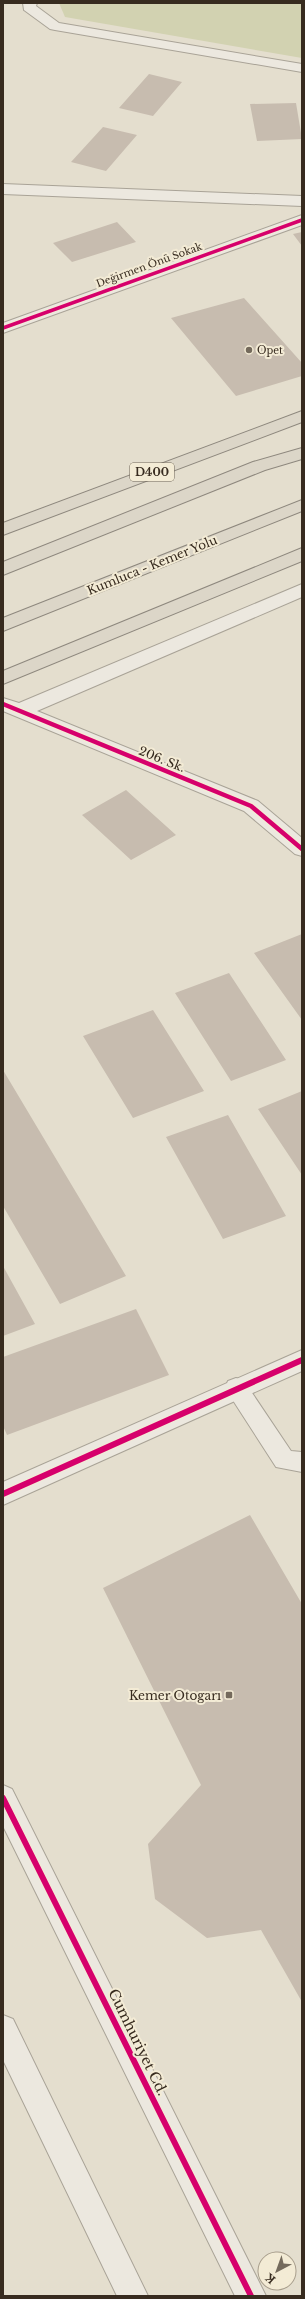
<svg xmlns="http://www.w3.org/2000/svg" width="305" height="2299" font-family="'Libre Baskerville',serif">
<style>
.green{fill:#d2d2b1}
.building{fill:#c7bcaf}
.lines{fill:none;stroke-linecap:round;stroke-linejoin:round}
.service-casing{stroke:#a9a397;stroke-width:2}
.minor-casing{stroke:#a9a397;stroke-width:2}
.tertiary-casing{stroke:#a9a397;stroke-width:2}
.trunk-casing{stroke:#8e887e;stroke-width:2}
.service{fill:#ece8df;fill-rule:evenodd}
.minor{fill:#ece8df;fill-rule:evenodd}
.tertiary{fill:#ece8df;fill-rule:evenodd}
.trunk{fill:#dcd6c8;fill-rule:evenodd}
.cycleway-far2-casing{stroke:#f3ebd5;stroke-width:5.5}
.cycleway-far1-casing{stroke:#f3ebd5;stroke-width:7}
.cycleway-casing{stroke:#f3ebd5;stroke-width:8}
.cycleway-far2{stroke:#d6006c;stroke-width:3.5}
.cycleway-far1{stroke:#d6006c;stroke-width:4.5}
.cycleway{stroke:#d6006c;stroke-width:6}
.poi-dot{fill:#746a5c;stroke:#f3ebd5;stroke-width:1.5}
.labels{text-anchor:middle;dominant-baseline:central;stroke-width:4;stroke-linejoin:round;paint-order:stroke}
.far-street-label{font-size:10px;fill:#372b1f;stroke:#f3ebd5}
.far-poi-label{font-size:10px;fill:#372b1f;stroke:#f3ebd5;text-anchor:start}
.shield{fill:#f3ebd5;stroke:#6f6556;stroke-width:1}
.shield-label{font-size:11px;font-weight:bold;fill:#372b1f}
.street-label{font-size:12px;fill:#372b1f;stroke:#f3ebd5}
.poi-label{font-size:12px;fill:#372b1f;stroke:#f3ebd5;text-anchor:end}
.near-street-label{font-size:14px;fill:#372b1f;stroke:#f3ebd5}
</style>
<rect width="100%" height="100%" fill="#e4dece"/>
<!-- green -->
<path class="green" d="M59,3H302V58L65,17Z"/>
<!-- building -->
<path class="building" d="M149,74L182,82L153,116L119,108Z
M296,103L302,139L257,141L250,104Z
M103,127L137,135L106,171L71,162Z
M117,222L136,242L72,262L53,243Z
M302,232V246L293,234Z
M244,298L302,363V376L236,396L171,318Z
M126,790L176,835L131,860L82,815Z
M302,934V1020L254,953Z
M229,973L286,1060L231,1081L175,993Z
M153,1010L204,1091L133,1118L83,1036Z
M3,1070L126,1276L60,1304L3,1206Z
M302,1091V1175L258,1109Z
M228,1115L286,1216L223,1239L166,1137Z
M3,1266L35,1324L3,1336Z
M136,1309L169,1375L7,1435L3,1426V1357Z
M250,1515L302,1604V2002L261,1930L207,1938L155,1899L148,1844L201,1785L103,1588Z"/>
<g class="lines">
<!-- service casing -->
<g class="service-casing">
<path id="service" d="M236,1378L244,1381L291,1451L302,1452V1472L276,1467L225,1388L228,1381Z"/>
</g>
<!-- minor casing -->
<g class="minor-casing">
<path id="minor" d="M23,3H37L36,6L59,23L302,64V72L55,30L50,29L24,10Z
M3,184L302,196V206L3,194Z
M302,215V225L3,333V323Z
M302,584V597L37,711L258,801L302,838V856L295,854L244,811L3,711V698L19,703Z
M302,1350V1371L3,1505V1482Z"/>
</g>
<!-- tertiary casing -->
<g class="tertiary-casing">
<path id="tertiary" d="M3,1785L12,1789L266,2296H235L3,1826Z
M3,2015L13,2019L148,2296H117L3,2060Z"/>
</g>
<!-- trunk casing -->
<g class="trunk-casing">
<path id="trunk" d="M302,411V422L3,535V523Z
M302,448V459L265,470L3,575V562L253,462Z
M302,500V511L3,631V618Z
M302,548V561L3,684V671Z"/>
</g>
<!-- service -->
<use href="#service" class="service"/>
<!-- minor -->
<use href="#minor" class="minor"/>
<!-- tertiary -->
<use href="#tertiary" class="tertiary"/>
<!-- trunk -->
<use href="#trunk" class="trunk"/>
<!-- cycleway-far2 casing -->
<g class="cycleway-far2-casing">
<path id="cycleway-far2" d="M3,328L302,220"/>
</g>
<!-- cycleway-far1 casing -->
<g class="cycleway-far1-casing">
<path id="cycleway-far1" d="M3,704L251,806L302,849"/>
</g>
<!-- cycleway casing -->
<g class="cycleway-casing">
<path id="cycleway" d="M3,1494L302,1360
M3,1798L251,2296"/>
</g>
<!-- cycleway-far2 -->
<use href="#cycleway-far2" class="cycleway-far2"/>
<!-- cycleway-far1 -->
<use href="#cycleway-far1" class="cycleway-far1"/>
<!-- cycleway -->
<use href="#cycleway" class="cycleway"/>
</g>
<!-- markers -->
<g class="poi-dot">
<circle cx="249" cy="350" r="4"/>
<rect x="225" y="1691" width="8" height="8" rx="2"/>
</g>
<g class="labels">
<!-- far-street labels -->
<g class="far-street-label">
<text transform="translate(149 265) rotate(-20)">Değirmen Önü Sokak</text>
</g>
<!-- far-poi labels -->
<g class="far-poi-label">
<text x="257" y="350">Opet</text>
</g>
<!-- shield labels -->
<rect class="shield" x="130" y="463" width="44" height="18" rx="3"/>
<g class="shield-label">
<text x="152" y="472">D400</text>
</g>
<!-- street labels -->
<g class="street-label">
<text transform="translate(152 565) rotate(-22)">Kumluca - Kemer Yolu</text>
<text transform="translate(162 759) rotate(22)">206. Sk.</text>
</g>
<!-- poi labels -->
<g class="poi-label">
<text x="221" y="1695">Kemer Otogarı</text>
</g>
<!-- near-street labels -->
<g class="near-street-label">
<text transform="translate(138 2042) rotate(64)">Cumhuriyet Cd.</text>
</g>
</g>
<!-- border -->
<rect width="305" height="2299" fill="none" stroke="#372b1f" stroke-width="8"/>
<!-- north arrow -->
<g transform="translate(277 2271) rotate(221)"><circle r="19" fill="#f3ebd5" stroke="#a89e8c"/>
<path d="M0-3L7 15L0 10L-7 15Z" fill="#746a5c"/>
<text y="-6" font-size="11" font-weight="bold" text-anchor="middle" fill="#372b1f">K</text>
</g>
</svg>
